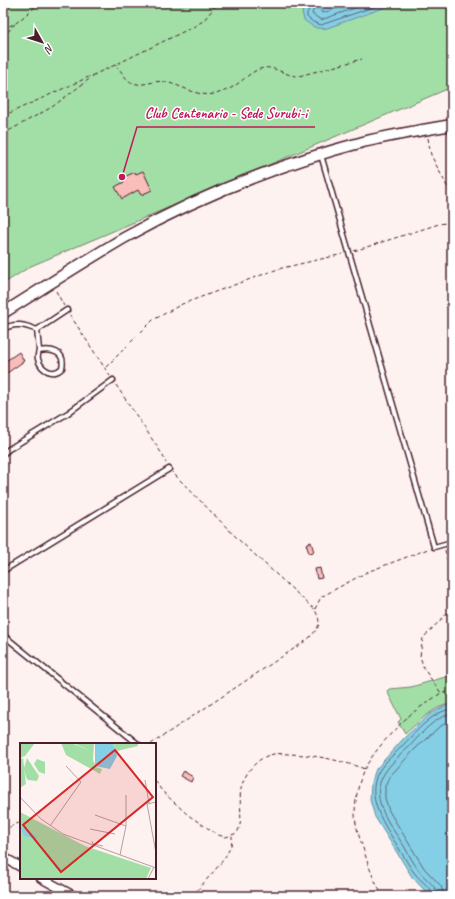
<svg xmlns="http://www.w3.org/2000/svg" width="455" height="899" font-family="Caveat,sans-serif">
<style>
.green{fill:#a2dfa7;stroke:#767f69}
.water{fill:#84cfe5;stroke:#6d899b}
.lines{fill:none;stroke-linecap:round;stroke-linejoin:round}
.shore{stroke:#616575;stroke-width:1}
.building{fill:#f9bdba;stroke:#4a1f2b}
.service-casing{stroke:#4a1f2b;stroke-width:7}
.minor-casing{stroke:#4a1f2b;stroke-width:11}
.tertiary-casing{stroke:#4a1f2b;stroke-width:13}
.path{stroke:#4a1f2b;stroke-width:1;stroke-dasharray:4 3;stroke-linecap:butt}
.service{stroke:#fff;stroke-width:4}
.minor{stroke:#fff;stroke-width:8}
.tertiary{stroke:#fff;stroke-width:10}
.inset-road{fill:none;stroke:#b69ea2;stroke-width:1}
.view{fill:#d62828;fill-opacity:0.15;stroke:#d62828;stroke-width:2}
.inset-edge{fill:none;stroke:#4a1f2b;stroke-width:2}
.leader{fill:none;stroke:#c2185b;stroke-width:1.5}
.callout-dot{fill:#c2185b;stroke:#fff;stroke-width:1.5}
.callout-label{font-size:15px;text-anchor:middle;font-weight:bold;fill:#c2185b;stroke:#fff;stroke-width:3;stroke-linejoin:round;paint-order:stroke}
</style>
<rect width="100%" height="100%" fill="#fef2f1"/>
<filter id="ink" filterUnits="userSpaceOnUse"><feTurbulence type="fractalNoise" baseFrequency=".025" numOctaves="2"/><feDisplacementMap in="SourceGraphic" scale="8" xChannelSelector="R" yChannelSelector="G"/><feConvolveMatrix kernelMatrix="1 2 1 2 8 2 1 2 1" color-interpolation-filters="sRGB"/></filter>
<g filter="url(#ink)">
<!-- green -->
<path class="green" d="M3,3H452V87L31,266L3,284Z
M452,675V704C434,705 419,722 405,734L398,722L401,719L387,691L389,689L411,687Z"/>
<!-- water -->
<path class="water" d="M309,3H397L327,28C316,30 312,26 304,20L302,12Z
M452,705V896H430L412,877L375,817L370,800L371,783L376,769L404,738L430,714L445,706Z"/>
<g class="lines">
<!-- shore -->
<path class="shore" d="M311,3V6L307,13V17L313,22L321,25L385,3
M316,3L312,14L321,20L369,3
M322,3L321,12L323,13L351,3
M433,896C432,888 421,881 416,875C409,867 404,856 398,847C385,825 364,798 379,771C385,761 396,753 404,744C417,731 433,711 452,709
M438,896C437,886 426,880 420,872C414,864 409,855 404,846C391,826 368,799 384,774C390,764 400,755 409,747C420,735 435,716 452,714
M444,896L441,886L424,868L389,811L385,798V786L389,777L415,749L439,727L452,720"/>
</g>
<!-- building -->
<path class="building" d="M143,171L152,190L141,195L138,190L122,199L115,187L124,182L122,178L135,172L136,174Z
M19,352L24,361L3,376V363Z
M311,542L314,552L309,553L306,544Z
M320,568L322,578L317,579L315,569Z
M183,771L193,777L191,782L180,776Z"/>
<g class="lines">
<!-- service casing -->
<g class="service-casing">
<path id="service" d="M321,155L434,547L452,542
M3,329C15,322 25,325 37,330
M39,351C51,349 66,351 62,368C53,377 41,370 38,359C37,356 39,352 39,349C38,343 38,337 37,330L67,310
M3,454L9,449L68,413L113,380
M3,571L169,469
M3,635L138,744"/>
</g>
<!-- minor casing -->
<g class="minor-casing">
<path id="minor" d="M3,857L21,867
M41,878L74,896"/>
</g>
<!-- tertiary casing -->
<g class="tertiary-casing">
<path id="tertiary" d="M3,313C43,288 83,262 124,238C199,196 280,164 363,142C392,135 422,130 452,125"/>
</g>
<!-- path -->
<path class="path" d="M3,29L16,23L40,3
M3,37L15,24
M115,65C121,70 124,77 129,81C142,89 153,79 165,82C189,87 201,102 227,90C240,85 250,70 264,68C276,66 287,77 299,76L362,59
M3,116L115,65L197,25L204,20L218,3
M3,134L52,107L96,74
M428,138L431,155L452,196
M354,251L439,224L452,222
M56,291L64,306
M70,315L110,376
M106,367L153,320L182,304L278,269L343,254
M116,385L162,454L166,463
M445,550L452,582
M452,608L423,638L420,656L424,669L441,693L452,692
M315,609L321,597L367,572L428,549
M151,744L307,640C318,629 323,625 315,610L240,541L172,472
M155,781L162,791L188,815L218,835L226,837L237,833C245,819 237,800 242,785C246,771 259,756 274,754C278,753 284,754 289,754C316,755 339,760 365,769
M3,830L21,822
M193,896C203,881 235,854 232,836
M384,896C374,883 369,867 364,851C360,839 355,826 355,813C355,800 359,779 365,768C374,751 396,727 411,714C420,707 431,700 441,693"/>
<!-- service -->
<use href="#service" class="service"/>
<!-- minor -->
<use href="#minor" class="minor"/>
<!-- tertiary -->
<use href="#tertiary" class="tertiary"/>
</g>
</g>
<!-- overview -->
<g transform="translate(20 743)">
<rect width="136" height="136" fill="#fef2f1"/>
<path d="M0,0H15L5,13L0,15ZM41,0H51L71,8L53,0H74L73,17L76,24L82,26L80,31L46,12ZM92,0H118V3L97,8ZM3,15L6,41L0,45V17ZM7,15L19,33L17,38L8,37L6,34L4,25ZM17,16L25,19V31L19,29L14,21ZM0,69L65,103L131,125L126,136H0Z" fill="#a2dfa7"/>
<path d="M75,0H92L95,5L97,13L90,26L75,23ZM0,83L16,93L17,96L4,93Z" fill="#84cfe5"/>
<path class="inset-road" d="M125,37L129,60M0,54L21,76L43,91L136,125M136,59L127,61L136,110M75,72L106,83M30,83L61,39L46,23M70,86L95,91M72,98L73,101L83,103M100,112L106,83V52M128,136L134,124"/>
<path class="view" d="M95,7L133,54L41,129L3,82Z"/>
<rect width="136" height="136" class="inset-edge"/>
</g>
<!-- callouts -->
<path class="leader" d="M122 177L137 127H315"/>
<circle class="callout-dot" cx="122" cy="177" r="4"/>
<g class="callout-label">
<text x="226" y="118">Club Centenario - Sede Surubi-i</text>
</g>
<!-- margin -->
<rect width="455" height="899" fill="none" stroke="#fff" stroke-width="16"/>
<rect x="8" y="8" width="439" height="883" fill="none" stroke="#4a1f2b" stroke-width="1.5" filter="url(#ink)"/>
<!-- north arrow -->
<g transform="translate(42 42) rotate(129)" stroke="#ffffff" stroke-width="3" paint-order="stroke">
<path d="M0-3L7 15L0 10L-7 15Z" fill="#4a1f2b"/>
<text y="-6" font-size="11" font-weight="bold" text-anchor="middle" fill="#4a1f2b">N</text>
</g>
</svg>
